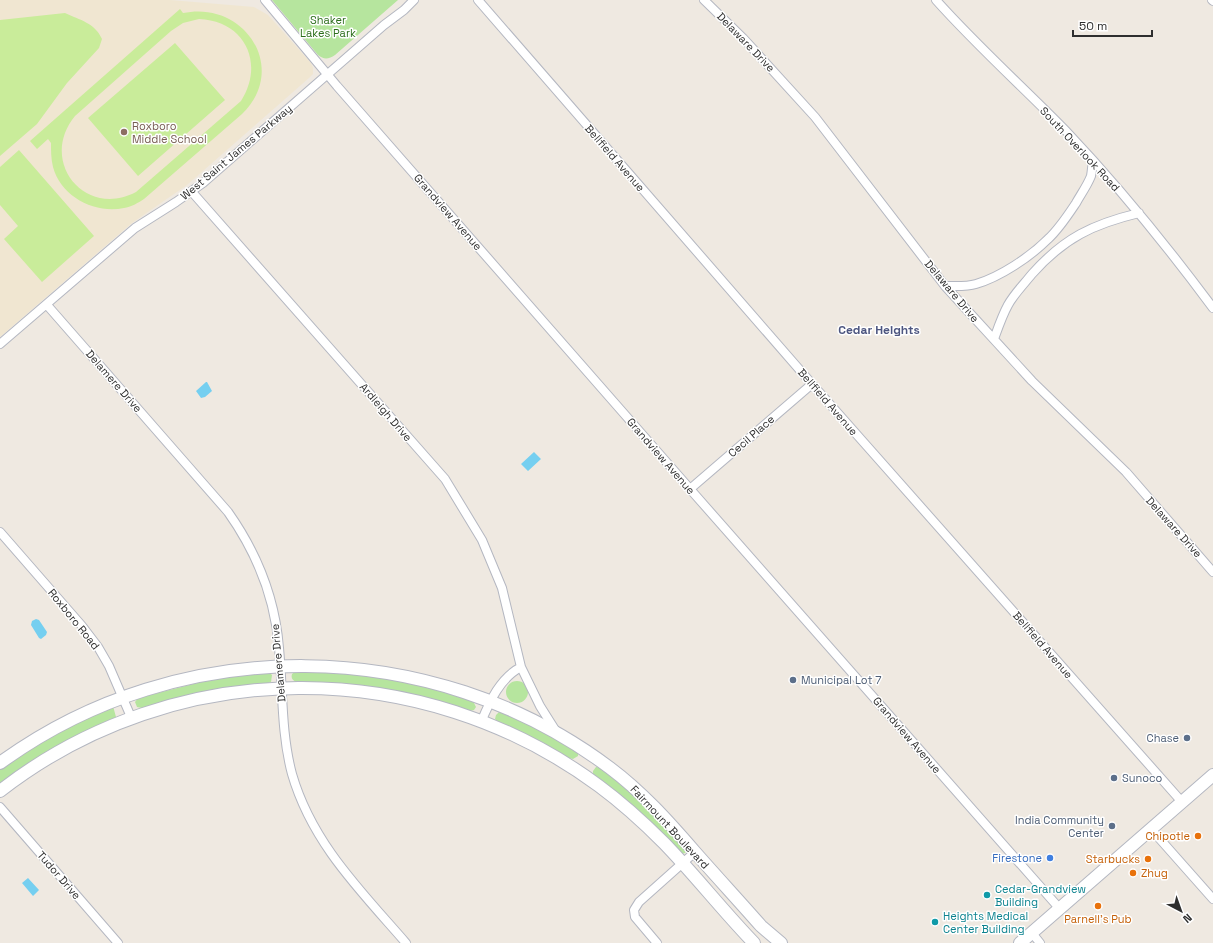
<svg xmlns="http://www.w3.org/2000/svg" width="1213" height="943" font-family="'Space Grotesk',sans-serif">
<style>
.education{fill:#f0e6d1}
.green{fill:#b6e59e}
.pitch{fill:#c9ec9a;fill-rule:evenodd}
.water{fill:#75cff0}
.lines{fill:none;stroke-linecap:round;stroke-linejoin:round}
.minor-casing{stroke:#b4b7c1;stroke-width:10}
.secondary-casing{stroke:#b4b7c1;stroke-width:14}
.minor{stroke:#fff;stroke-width:8}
.secondary{stroke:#fff;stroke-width:12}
.education-dot{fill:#8d6e63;stroke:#fff;stroke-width:1.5}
.service-dot{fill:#5c6f8a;stroke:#fff;stroke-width:1.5}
.food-dot{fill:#e8710a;stroke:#fff;stroke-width:1.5}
.shop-dot{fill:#3f7fe0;stroke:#fff;stroke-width:1.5}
.culture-dot{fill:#0f9aa8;stroke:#fff;stroke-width:1.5}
.labels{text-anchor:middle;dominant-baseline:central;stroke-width:3;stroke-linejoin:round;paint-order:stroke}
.park-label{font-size:11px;fill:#2c6e1b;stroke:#fff}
.street-label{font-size:11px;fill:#2e2e2e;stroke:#fff}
.education-label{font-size:11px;fill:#785e54;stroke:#fff;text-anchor:start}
.service-label{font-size:11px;fill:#4e5e75;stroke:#fff;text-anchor:start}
.food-label{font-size:11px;fill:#c56008;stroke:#fff;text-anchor:end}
.shop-label{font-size:11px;fill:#366cbe;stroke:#fff;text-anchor:end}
.culture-label{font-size:11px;fill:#0d838f;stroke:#fff;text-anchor:start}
.neighbourhood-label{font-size:12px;font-weight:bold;fill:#4d5680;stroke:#fff}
</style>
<rect width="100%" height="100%" fill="#efe9e1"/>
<!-- education -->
<path class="education" d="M0,0H170L254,7L268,15L311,63L313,68V74L309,78L187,185L132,223L0,337Z"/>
<!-- green -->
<path class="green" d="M272,0H398L335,55C329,59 324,60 318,55Z
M296,671L365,674L422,685L473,701L476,707L474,710L470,711C432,704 396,692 358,686C337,683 316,684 296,682C292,680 291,678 292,674Z
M270,673L272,675L271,682L268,683L223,688L188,695L142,708L137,707L135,702L138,698L213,679Z
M506 692a11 11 0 1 1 22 0a11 11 0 1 1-22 0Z
M113,706L116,717C75,735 37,757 0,784V769L8,763L60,731Z
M499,712L535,727L578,753V756L573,759L565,757L499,723L495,719L496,715Z
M596,767C613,767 671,834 685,849L686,852L685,853L681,854L593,775V771Z"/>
<!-- pitch -->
<path class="pitch" d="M180,9L183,13C245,0 289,69 242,114L144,199C138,203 131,207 124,208C95,214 61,197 53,167C51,159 51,151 51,143L48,139L37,149L30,141ZM199,19C245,21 265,63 241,101L136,192C85,219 38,161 75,116L171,31L183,23Z
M65,13C80,20 95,23 102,39L99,48L67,83L37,124L0,156V20Z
M175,43L225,100L138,176L88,118Z
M19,150L94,236L42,282L4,239L18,226L0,205V167Z"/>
<!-- water -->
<path class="water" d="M206,382H207L212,391L205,397L201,398L196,391Z
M534,452L541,459L528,471L521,464Z
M36,619L39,620L47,632L46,635L41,639L39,638L31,625L32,621Z
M28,878L39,890L33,896L22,883Z"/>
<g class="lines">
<!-- minor casing -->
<g class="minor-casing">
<path id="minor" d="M265,0L337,86L690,489L1060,909
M478,0L812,384L1182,802
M704,0L743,38L815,117L945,286L1032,381L1126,472L1213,572
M936,0C977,46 1023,87 1066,131C1119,187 1167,246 1213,308
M1212,0L1213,1
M192,192L445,479L482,540L502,588L521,667C500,678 490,701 481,722
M945,286C955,286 966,287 976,284C1000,277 1030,257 1048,239C1059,229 1068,215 1076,203C1081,194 1087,186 1091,176C1092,171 1092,166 1093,161
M47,305L228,512C257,553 275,598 279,648C283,690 281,733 292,774C312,843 360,890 406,943
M994,339C998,328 1002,316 1008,305C1014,294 1024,284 1032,274C1064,238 1093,224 1139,213
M0,344L135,228L176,202L203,183L384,25L404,10L414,0
M690,489L812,384
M0,532L82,626L98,647L109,666L131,717
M521,667L540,706L557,733
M0,807L118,943
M1151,829L1213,899
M1032,933L1040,943
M657,943L635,917L634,910L639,902L695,852"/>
</g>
<!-- secondary casing -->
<g class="secondary-casing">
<path id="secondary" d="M0,763C179,632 432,634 610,768C642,792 668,821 694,851C716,876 739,901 761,926L781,943
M0,791C175,655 421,654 599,786C622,803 644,823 664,843C695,875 723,911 754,943
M1020,943L1213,775"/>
</g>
<!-- minor -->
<use href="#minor" class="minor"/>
<!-- secondary -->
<use href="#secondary" class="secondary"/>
</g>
<!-- markers -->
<circle class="education-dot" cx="124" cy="132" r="4"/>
<g class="service-dot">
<circle cx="793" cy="680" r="4"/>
<circle cx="1187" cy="738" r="4"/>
<circle cx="1114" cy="778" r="4"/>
<circle cx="1112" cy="826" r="4"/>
</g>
<g class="food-dot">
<circle cx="1198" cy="836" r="4"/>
<circle cx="1148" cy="859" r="4"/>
<circle cx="1133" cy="873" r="4"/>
<circle cx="1098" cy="906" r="4"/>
</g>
<circle class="shop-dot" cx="1050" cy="858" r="4"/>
<g class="culture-dot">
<circle cx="987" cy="895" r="4"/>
<circle cx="935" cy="922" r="4"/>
</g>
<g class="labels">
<!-- park labels -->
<g class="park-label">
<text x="328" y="20">Shaker<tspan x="328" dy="13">Lakes Park</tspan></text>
</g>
<!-- street labels -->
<g class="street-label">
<text transform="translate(746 42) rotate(46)">Delaware Drive</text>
<text transform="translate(1080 149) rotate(47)">South Overlook Road</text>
<text transform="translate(236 152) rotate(-40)">West Saint James Parkway</text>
<text transform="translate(615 158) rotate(49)">Bellfield Avenue</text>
<text transform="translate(448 212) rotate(49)">Grandview Avenue</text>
<text transform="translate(952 291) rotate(50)">Delaware Drive</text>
<text transform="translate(114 381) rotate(49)">Delamere Drive</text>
<text transform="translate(828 402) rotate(49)">Bellfield Avenue</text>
<text transform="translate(386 412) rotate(49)">Ardleigh Drive</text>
<text transform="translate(751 436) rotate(-41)">Cecil Place</text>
<text transform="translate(661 456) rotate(49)">Grandview Avenue</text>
<text transform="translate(1174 527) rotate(48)">Delaware Drive</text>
<text transform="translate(74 619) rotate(51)">Roxboro Road</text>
<text transform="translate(1043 645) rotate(49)">Bellfield Avenue</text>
<text transform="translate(278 663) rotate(-95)">Delamere Drive</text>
<text transform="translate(907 735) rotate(49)">Grandview Avenue</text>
<text transform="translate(670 827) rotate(47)">Fairmount Boulevard</text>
<text transform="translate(59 875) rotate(49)">Tudor Drive</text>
</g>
<!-- education labels -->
<g class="education-label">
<text x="132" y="126">Roxboro<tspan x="132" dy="13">Middle School</tspan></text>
</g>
<!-- service labels -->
<g class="service-label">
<text x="801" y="680">Municipal Lot 7</text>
<text x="1179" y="738" text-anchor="end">Chase</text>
<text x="1122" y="778">Sunoco</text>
<text x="1104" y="820" text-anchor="end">India Community<tspan x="1104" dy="13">Center</tspan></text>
</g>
<!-- food labels -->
<g class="food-label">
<text x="1190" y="836">Chipotle</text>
<text x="1140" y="859">Starbucks</text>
<text x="1141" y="873" text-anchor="start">Zhug</text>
<text x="1098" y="919" text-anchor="middle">Parnell's Pub</text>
</g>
<!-- shop labels -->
<g class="shop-label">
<text x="1042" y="858">Firestone</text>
</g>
<!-- culture labels -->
<g class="culture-label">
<text x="995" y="889">Cedar-Grandview<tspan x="995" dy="13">Building</tspan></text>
<text x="943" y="916">Heights Medical<tspan x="943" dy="13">Center Building</tspan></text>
</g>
<!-- neighbourhood labels -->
<g class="neighbourhood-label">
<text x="879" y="330">Cedar Heights</text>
</g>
</g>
<!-- north arrow -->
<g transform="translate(1181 911) rotate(139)" stroke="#ffffff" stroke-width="3" paint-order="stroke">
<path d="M0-3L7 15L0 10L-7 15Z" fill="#2e2e2e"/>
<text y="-6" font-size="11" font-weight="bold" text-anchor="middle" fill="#2e2e2e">N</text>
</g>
<!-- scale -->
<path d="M1073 30v6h79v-6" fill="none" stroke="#2e2e2e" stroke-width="2"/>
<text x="1079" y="30" font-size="12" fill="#2e2e2e" stroke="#ffffff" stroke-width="3" paint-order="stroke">50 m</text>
</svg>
